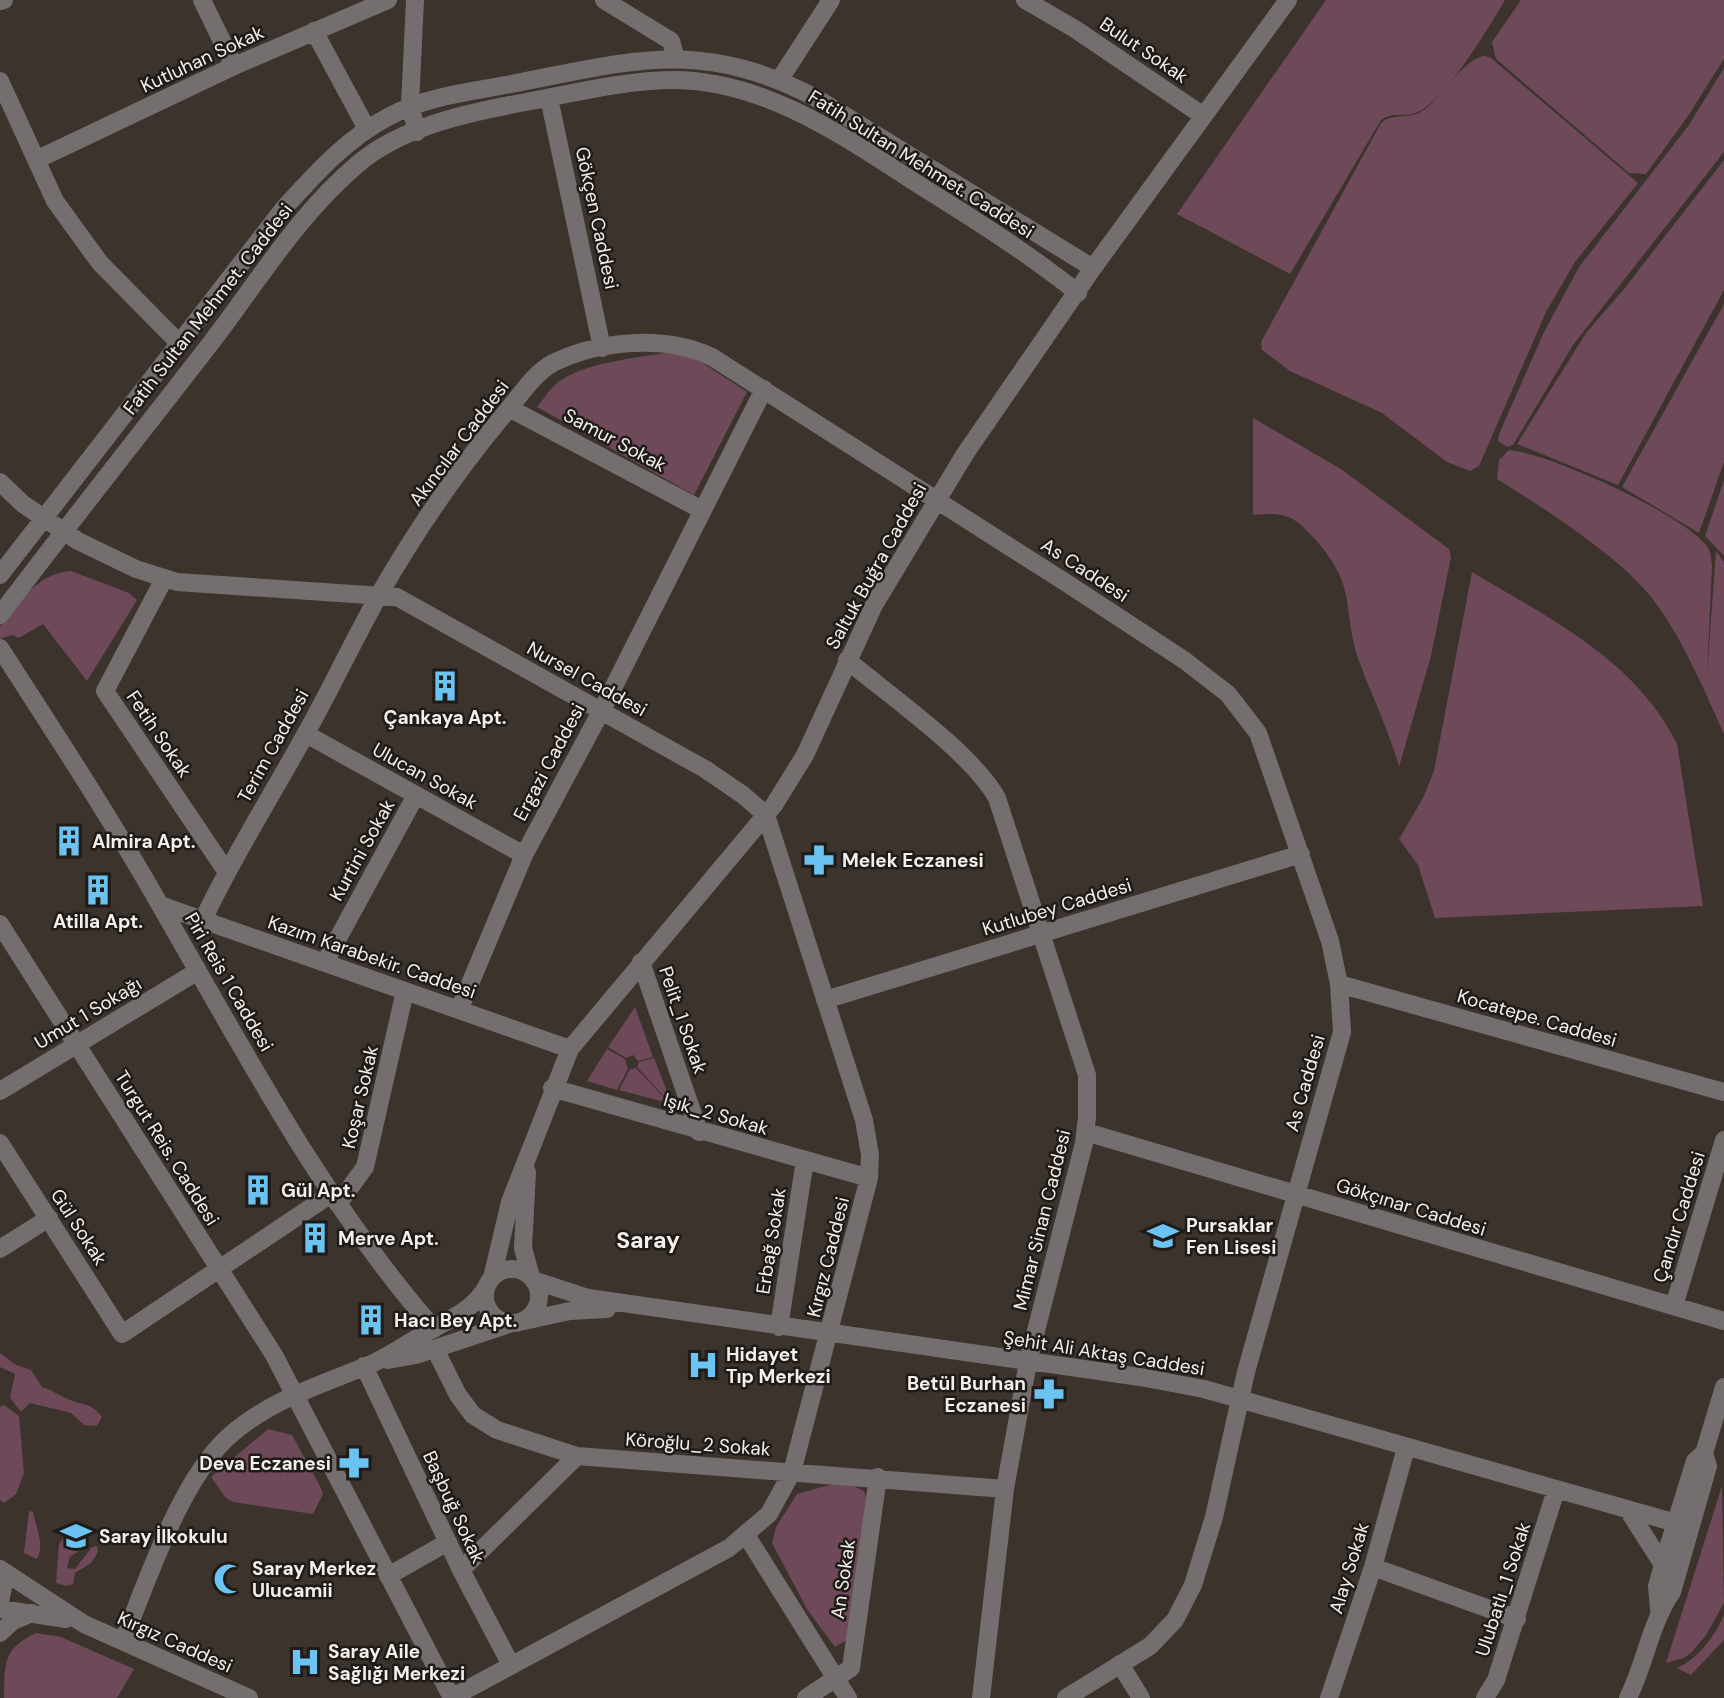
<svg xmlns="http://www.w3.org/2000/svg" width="1724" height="1698" font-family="'DM Sans',sans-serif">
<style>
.green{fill:#6e4959}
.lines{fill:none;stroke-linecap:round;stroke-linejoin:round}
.minor{stroke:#746e6e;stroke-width:18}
.labels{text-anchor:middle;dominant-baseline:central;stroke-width:5;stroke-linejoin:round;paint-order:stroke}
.street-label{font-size:19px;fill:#f4efea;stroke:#1f1b18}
.poi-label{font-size:19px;font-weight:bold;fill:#f4efea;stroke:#1f1b18;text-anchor:start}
.quarter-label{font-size:23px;font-weight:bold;fill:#f4efea;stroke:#1f1b18}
</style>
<rect width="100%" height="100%" fill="#3b332c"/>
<!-- green -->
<path class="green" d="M1326,0H1505C1489,27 1446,100 1418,112C1405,118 1394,111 1381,120L1290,274L1177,214Z
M1521,0H1724V59L1688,116L1646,174L1629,173L1496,59L1492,42Z
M1483,56L1490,57L1638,183L1575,262L1546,312L1479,466L1470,471L1447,462L1382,413L1290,371L1262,350L1261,342L1381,123C1394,112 1409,120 1422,111C1444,97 1459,63 1483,56Z
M1724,68V152L1573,345L1513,445L1507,447L1498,441L1499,434L1544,332L1579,267L1689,125Z
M1724,160V290L1618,485L1517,444L1586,333L1624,289Z
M1724,304V462L1699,533L1622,487Z
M672,352L701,362L747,392L694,495L537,407C543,400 548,391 555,385C577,363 641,357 672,352Z
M1253,418L1341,469L1449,549L1451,557L1431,656L1399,767C1389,730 1372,697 1359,661C1341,607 1359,588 1314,538C1293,515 1285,512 1253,515Z
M1509,450C1551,454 1680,513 1706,545C1711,551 1711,558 1712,566L1707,674L1716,551L1724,562V734C1703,688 1683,638 1651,597C1619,556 1542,507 1497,479L1499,460Z
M1724,480V556L1705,536Z
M71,571L129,593L137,600L87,681L43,624L19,638L12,635L0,639V626C19,602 38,573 71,571Z
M1472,572C1549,618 1636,660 1677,744L1703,906L1435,918L1418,865L1399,839L1423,798L1434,771Z
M635,1007L653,1057L638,1061L633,1055L626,1058L608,1047Z
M607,1049L625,1059L628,1069L617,1090L587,1081Z
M654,1058L670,1099L669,1102L637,1067L639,1062Z
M636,1068L669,1103L619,1090L630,1069Z
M0,1353L16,1365L31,1370L42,1387C52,1390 58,1395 68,1399C83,1407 89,1400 102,1417L97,1426L84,1425L71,1413L30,1403L21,1412L10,1398L15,1374L0,1367Z
M4,1405L19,1416L24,1473L16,1494L4,1503L0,1500V1407Z
M268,1429L292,1435L320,1486L323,1494L313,1514L233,1502L226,1498L211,1477Z
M833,1484L851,1485L864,1491L867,1500L847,1640L835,1647L807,1609L772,1543L776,1527L797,1494Z
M1722,1486L1724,1603L1706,1635L1692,1652L1684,1658L1666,1663Z
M29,1511L33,1512C36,1527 45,1545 37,1559L24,1553Z
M74,1524L79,1551L70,1557L67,1568L75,1569L92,1547L97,1546L98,1552L91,1563L75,1573L73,1584L66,1586L56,1583L59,1544Z
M1724,1615V1640L1691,1675L1677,1668C1699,1658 1714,1637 1724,1615Z
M36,1633L61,1637L134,1669L117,1698H4C5,1664 2,1649 36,1633Z"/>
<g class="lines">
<!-- minor -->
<path class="minor" d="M202,0L234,66
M415,0L410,105L417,132
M604,0L671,41L676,59
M1025,0L1075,29L1202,115
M0,1L4,0
M314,31L367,129
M780,79L831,0
M0,81L55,201L100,263L179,343
M549,98L602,348
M36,160L234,66L388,0
M509,408L702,510
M0,482L23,504L78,541L136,569L177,582L397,597L705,769L743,795L766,815L864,1120L870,1155L869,1178L792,1472L769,1514L729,1548L451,1698
M0,575L284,208C316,173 346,139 388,117C426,96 469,92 511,84C632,61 699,37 816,98L1093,268
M164,579L105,691L226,871
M0,615C68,525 138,437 207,348C256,285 297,215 359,163C403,126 471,112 526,102C574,93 626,80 675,80C768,81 849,140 924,188C977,221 1029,254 1078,293
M0,648C55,733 110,817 160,905C244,1050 323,1202 434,1329
M847,660C890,696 971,752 997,798L1087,1075V1117L1084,1143L1028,1362L1005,1489L981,1698
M306,734L524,855
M160,905L570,1049
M203,920C233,856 271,797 305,735C331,689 353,641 379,595C415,532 459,468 506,412C520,396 533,374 553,363C600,340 665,335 712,357L1068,584L1184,660L1228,694L1258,733L1330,941L1339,984L1342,1032L1246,1372L1214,1517L1193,1585L1175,1620L1150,1646L1066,1698
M0,924L274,1355L452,1698
M325,962L416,795
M641,962L699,1132
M1339,984L1724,1092
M825,1000L1301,854
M459,1010L524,855L606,702L764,389
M552,1088L869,1178
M0,1091L198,971
M1086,1132L1724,1321
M0,1143L122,1334L331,1194
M527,1172L523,1248L531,1277
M338,1204L365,1167L405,991
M0,1249L49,1218
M485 1296a27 27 0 1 1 54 0a27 27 0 1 1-54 0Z
M492,1278L510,1202L570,1049L774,805L805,755L874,605L965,454L1093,268L1288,0
M533,1280L588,1298L1140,1377L1204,1389L1690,1527
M1674,1306L1724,1140
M524,1321L570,1311L607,1309
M779,1327L805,1160
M435,1349L458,1395L473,1415L497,1430L577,1456L1005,1489
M388,1360L416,1355L512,1323
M364,1366L461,1570L510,1663
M1628,1510L1663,1565
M746,1535L848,1698
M1373,1567L1517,1619
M0,1569L84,1624L249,1698
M461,1570L577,1456
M0,1573L3,1587L0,1602
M388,1576L448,1542
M0,1609L66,1619
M1659,1610L1657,1586L1667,1551L1691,1474L1695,1461L1704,1453L1724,1387
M0,1633L13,1621L32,1613
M123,1641C147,1581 180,1482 227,1438C267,1401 320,1385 369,1365C390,1356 409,1342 429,1331C451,1319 475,1308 487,1286
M1120,1664L1141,1698
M806,1698L851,1668L878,1477
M1329,1698L1373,1567L1406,1448
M1485,1698L1496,1680L1556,1490
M1628,1698C1645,1664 1650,1624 1672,1592L1708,1466L1704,1453"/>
</g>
<!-- icons -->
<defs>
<g id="building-bare" transform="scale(2.415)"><path d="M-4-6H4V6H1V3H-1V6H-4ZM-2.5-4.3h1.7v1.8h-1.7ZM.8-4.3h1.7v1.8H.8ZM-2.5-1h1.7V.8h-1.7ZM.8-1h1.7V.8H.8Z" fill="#6bc3f2" stroke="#1f1b18" stroke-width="2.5" paint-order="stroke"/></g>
<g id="pharmacy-bare" transform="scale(2.415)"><path d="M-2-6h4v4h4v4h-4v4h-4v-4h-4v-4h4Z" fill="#6bc3f2" stroke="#1f1b18" stroke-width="2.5" paint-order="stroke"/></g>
<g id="school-bare" transform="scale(2.415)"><path d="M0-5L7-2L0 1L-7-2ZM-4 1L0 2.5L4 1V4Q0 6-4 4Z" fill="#6bc3f2" stroke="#1f1b18" stroke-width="2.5" paint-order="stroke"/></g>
<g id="hospital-bare" transform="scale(2.415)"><path d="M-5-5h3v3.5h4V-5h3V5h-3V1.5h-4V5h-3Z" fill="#6bc3f2" stroke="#1f1b18" stroke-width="2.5" paint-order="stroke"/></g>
<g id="mosque-bare" transform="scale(2.415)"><path d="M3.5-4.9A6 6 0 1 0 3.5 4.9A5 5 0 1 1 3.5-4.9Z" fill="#6bc3f2" stroke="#1f1b18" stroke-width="2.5" paint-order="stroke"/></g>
</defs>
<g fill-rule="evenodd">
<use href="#building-bare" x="445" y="686"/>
<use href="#building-bare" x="69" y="841"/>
<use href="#pharmacy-bare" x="819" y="860"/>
<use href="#building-bare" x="98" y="890"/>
<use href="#building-bare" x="258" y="1190"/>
<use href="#school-bare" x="1163" y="1236"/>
<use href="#building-bare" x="315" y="1238"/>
<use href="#building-bare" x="371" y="1320"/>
<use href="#hospital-bare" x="703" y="1365"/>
<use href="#pharmacy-bare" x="1049" y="1394"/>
<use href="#pharmacy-bare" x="354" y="1463"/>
<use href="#school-bare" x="76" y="1536"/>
<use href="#mosque-bare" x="229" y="1579"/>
<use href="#hospital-bare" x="305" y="1662"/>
</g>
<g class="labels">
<!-- street labels -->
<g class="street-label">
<text transform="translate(1144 50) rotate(34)">Bulut Sokak</text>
<text transform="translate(202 59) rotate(-25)">Kutluhan Sokak</text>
<text transform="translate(921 164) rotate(32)">Fatih Sultan Mehmet. Caddesi</text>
<text transform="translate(597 218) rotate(78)">Gökçen Caddesi</text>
<text transform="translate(208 309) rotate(-52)">Fatih Sultan Mehmet. Caddesi</text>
<text transform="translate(615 440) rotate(28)">Samur Sokak</text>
<text transform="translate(459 443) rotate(-53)">Akıncılar Caddesi</text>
<text transform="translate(876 566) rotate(-61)">Saltuk Buğra Caddesi</text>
<text transform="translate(1085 570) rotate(33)">As Caddesi</text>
<text transform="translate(587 679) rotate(29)">Nursel Caddesi</text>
<text transform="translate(159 734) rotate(56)">Fetih Sokak</text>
<text transform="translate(273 746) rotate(-61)">Terim Caddesi</text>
<text transform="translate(549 762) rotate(-62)">Ergazi Caddesi</text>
<text transform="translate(425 776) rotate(29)">Ulucan Sokak</text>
<text transform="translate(362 850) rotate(-61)">Kurtini Sokak</text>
<text transform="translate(1057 907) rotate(-17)">Kutlubey Caddesi</text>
<text transform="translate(372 957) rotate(19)">Kazım Karabekir. Caddesi</text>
<text transform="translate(229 982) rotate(60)">Piri Reis 1 Caddesi</text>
<text transform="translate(88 1013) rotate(-31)">Umut 1 Sokağı</text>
<text transform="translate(1537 1018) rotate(16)">Kocatepe. Caddesi</text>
<text transform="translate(683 1020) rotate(71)">Pelit_1 Sokak</text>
<text transform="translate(1305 1083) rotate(-74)">As Caddesi</text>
<text transform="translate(360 1097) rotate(-77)">Koşar Sokak</text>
<text transform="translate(716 1114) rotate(16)">Işık_2 Sokak</text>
<text transform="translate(167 1148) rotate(58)">Turgut Reis. Caddesi</text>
<text transform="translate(1411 1207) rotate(17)">Gökçınar Caddesi</text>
<text transform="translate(1679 1217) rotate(-73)">Çandır Caddesi</text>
<text transform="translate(1042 1220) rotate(-76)">Mimar Sinan Caddesi</text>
<text transform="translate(79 1227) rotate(57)">Gül Sokak</text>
<text transform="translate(771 1241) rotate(-81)">Erbağ Sokak</text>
<text transform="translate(828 1257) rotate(-76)">Kırgız Caddesi</text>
<text transform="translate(1104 1353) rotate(9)">Şehit Ali Aktaş Caddesi</text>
<text transform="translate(698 1444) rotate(4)">Köroğlu_2 Sokak</text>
<text transform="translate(454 1507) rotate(65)">Başbuğ Sokak</text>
<text transform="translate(1349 1568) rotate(-73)">Alay Sokak</text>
<text transform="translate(843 1579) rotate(-82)">An Sokak</text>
<text transform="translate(1503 1589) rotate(-72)">Ulubatlı_1 Sokak</text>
<text transform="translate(175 1642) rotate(24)">Kırgız Caddesi</text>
</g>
<!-- poi labels -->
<g class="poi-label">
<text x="445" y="717" text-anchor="middle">Çankaya Apt.</text>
<text x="92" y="841">Almira Apt.</text>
<text x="842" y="860">Melek Eczanesi</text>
<text x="98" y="921" text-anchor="middle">Atilla Apt.</text>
<text x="281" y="1190">Gül Apt.</text>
<text x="1186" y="1225">Pursaklar<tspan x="1186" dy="22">Fen Lisesi</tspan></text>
<text x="338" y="1238">Merve Apt.</text>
<text x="394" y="1320">Hacı Bey Apt.</text>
<text x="726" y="1354">Hidayet<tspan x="726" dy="22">Tıp Merkezi</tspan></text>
<text x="1026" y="1383" text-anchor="end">Betül Burhan<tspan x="1026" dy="22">Eczanesi</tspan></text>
<text x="331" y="1463" text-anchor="end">Deva Eczanesi</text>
<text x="99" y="1536">Saray İlkokulu</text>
<text x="252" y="1568">Saray Merkez<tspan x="252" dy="22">Ulucamii</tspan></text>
<text x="328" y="1651">Saray Aile<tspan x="328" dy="22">Sağlığı Merkezi</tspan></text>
</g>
<!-- quarter labels -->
<g class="quarter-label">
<text x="648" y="1240">Saray</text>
</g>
</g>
</svg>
